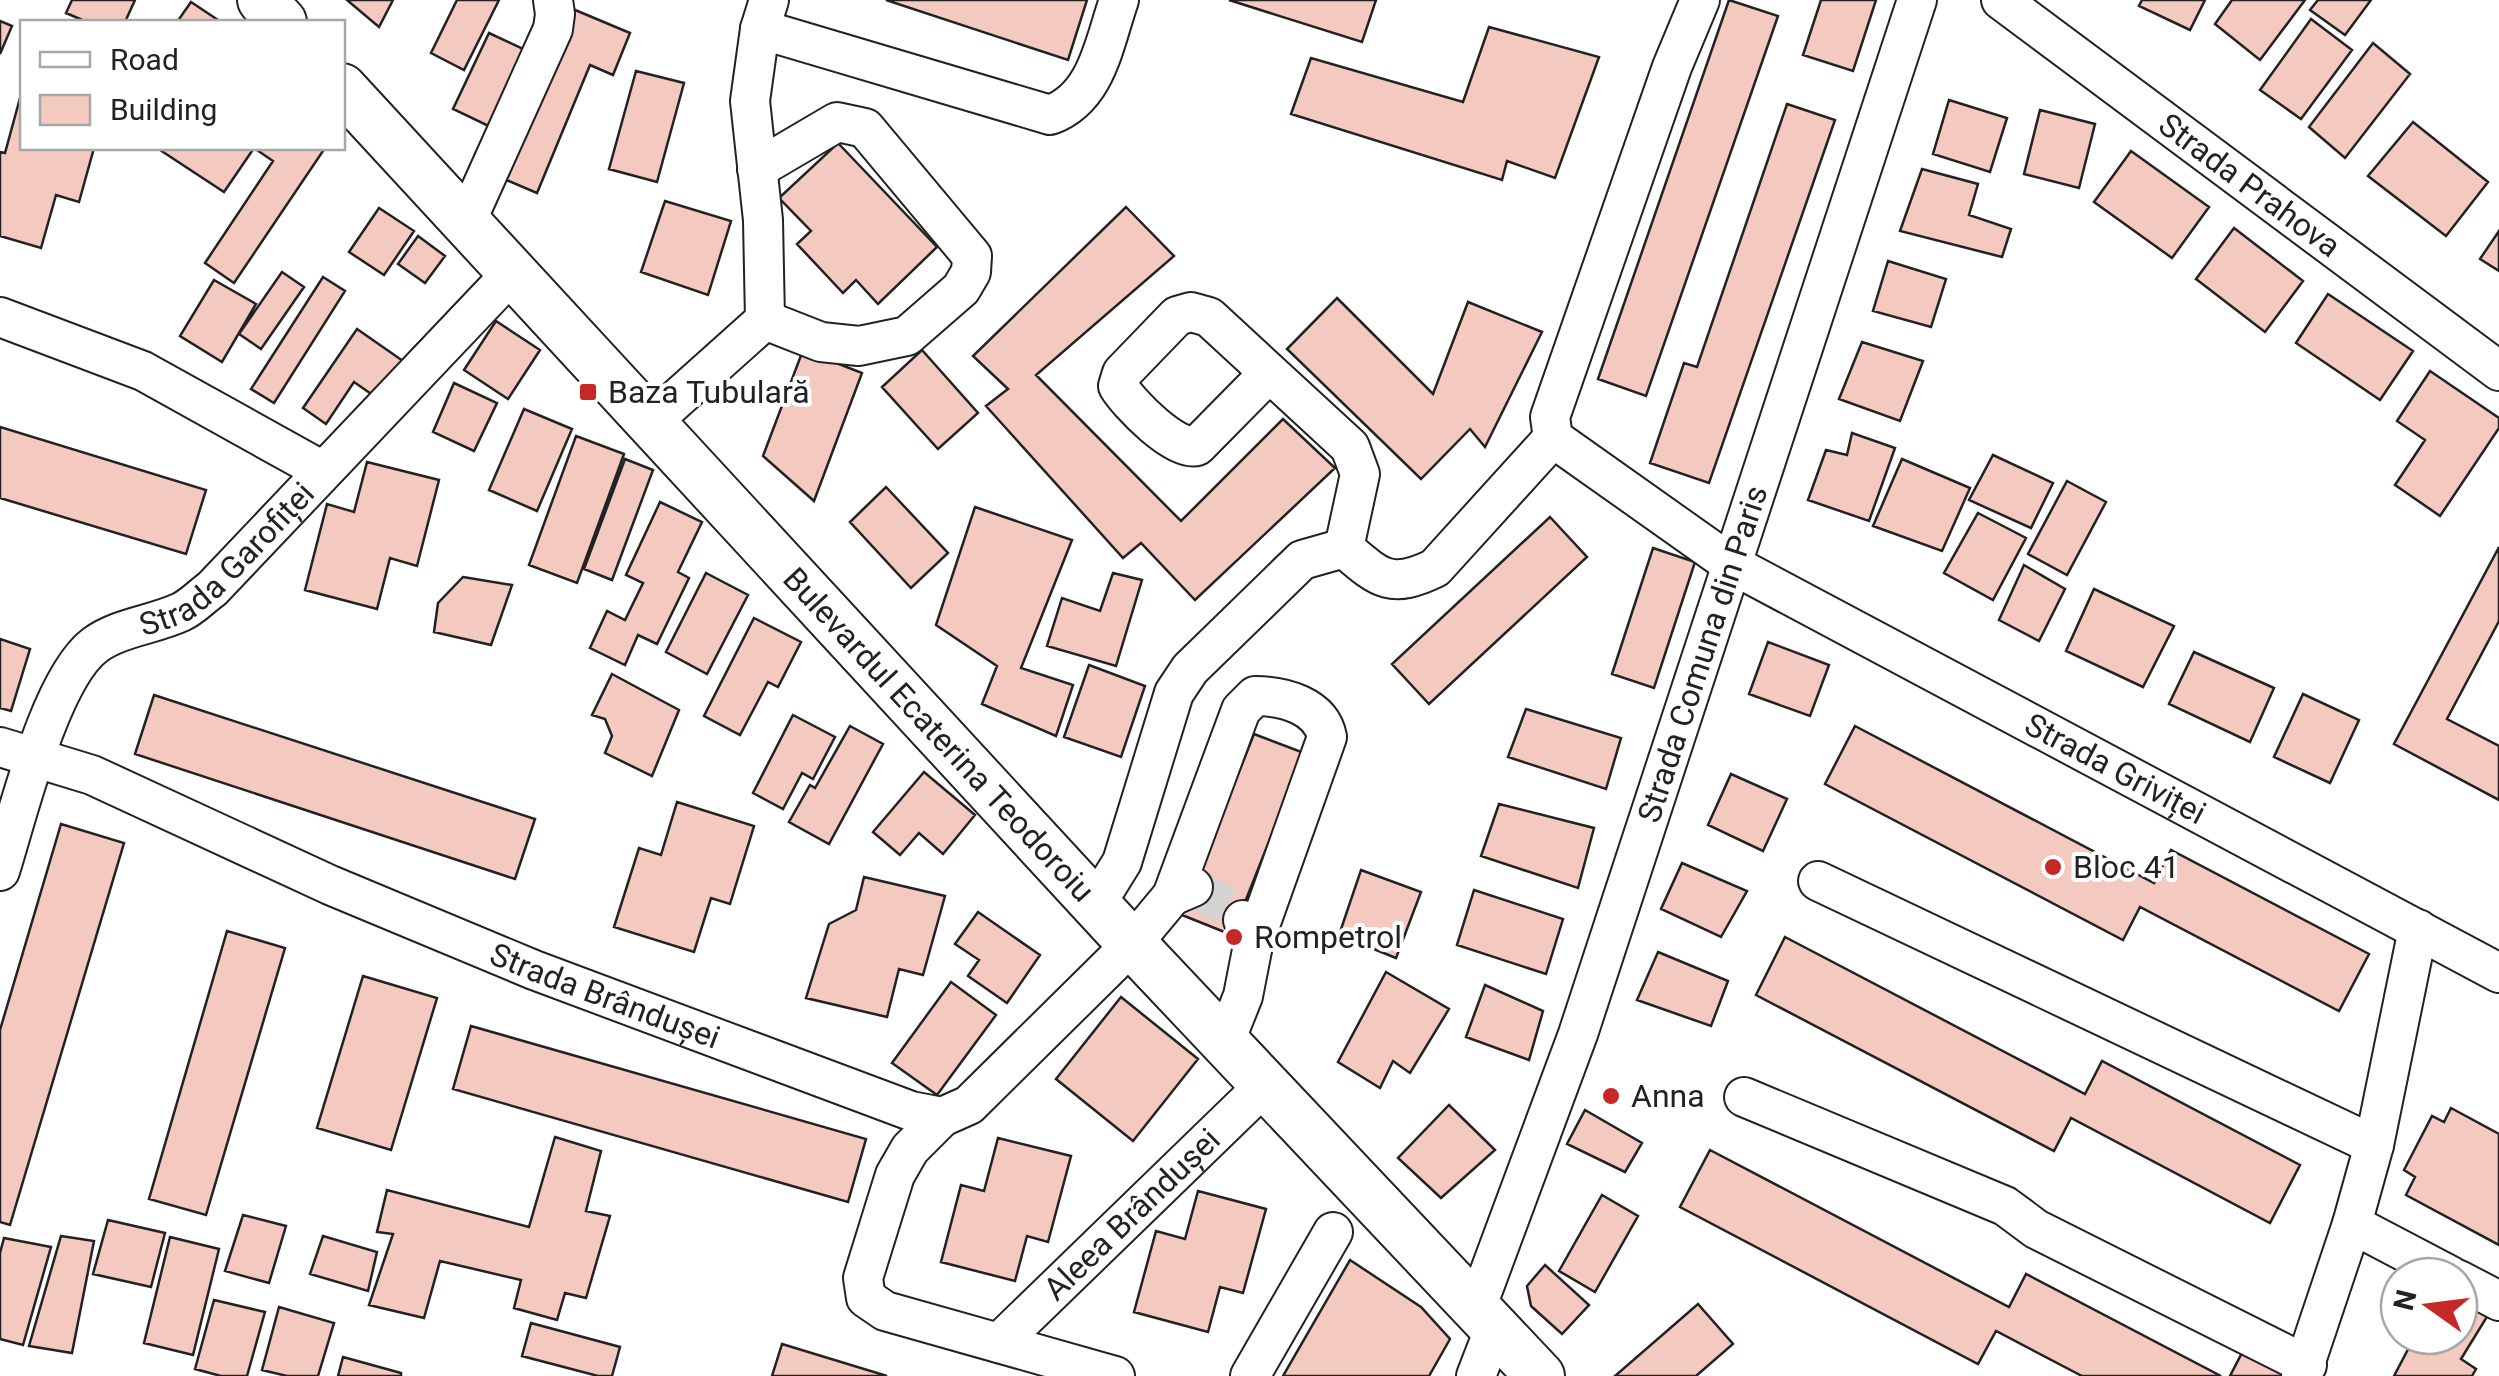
<svg xmlns="http://www.w3.org/2000/svg" width="2499" height="1376" font-family="Roboto,sans-serif">
<style>
.building{fill:#f3c9c0;stroke:#222;stroke-width:2.5}
.lines{fill:none;stroke-linecap:round;stroke-linejoin:round}
.minor-tunnel{stroke:#d3d3d3;stroke-width:38;stroke-dasharray:38 19;stroke-linecap:butt}
.minor-casing{stroke:#222;stroke-width:42}
.major-casing{stroke:#222;stroke-width:52}
.minor{stroke:#fff;stroke-width:38}
.major{stroke:#fff;stroke-width:48}
.poi-dot{fill:#c62828;stroke:#fff;stroke-width:4}
.labels{text-anchor:middle;dominant-baseline:central;stroke-width:8;stroke-linejoin:round;paint-order:stroke}
.street-label{font-size:32px;fill:#222;stroke:#fff}
.poi-label{font-size:32px;fill:#222;stroke:#fff;text-anchor:start}
</style>
<rect width="100%" height="100%" fill="#fff"/>
<!-- building -->
<path class="building" d="M72,0H135L125,22H87L66,13Z
M347,0H393L379,27Z
M457,0H499L464,70L431,53Z
M886,0H1087L1068,60Z
M1229,0H1376L1362,42Z
M1729,0L1778,16L1646,396L1598,379Z
M1821,0H1876L1853,71L1803,55Z
M2142,0H2205L2190,30L2139,6Z
M2232,0H2305L2260,60L2215,24Z
M2318,0H2371L2345,35L2310,10Z
M191,2L221,22H177Z
M568,7L630,33L613,75L590,65L537,193L497,176Z
M2311,19L2352,50L2301,119L2260,90Z
M0,21L12,26L0,54Z
M1489,27L1599,57L1555,178L1507,161L1502,180L1291,114L1311,58L1463,102Z
M489,33L534,54L497,130L453,109Z
M2373,43L2410,74L2345,158L2309,127Z
M636,71L684,83L657,182L609,169Z
M20,98L22,148H94L79,202L56,195L41,248L0,236V152L5,153Z
M1949,100L2007,118L1990,172L1933,154Z
M1787,104L1835,120L1709,483L1650,463L1684,363L1697,367Z
M2040,110L2095,124L2079,188L2024,174Z
M2413,122L2488,182L2446,236L2368,176Z
M838,143L937,247L878,304L856,280L843,293L797,244L811,231L779,198Z
M157,148H325L234,283L205,263L273,161L254,148L224,192Z
M2131,151L2209,207L2172,258L2094,202Z
M1922,169L1978,184L1969,215L2011,229L2002,257L1900,231Z
M665,201L731,221L708,295L641,272Z
M1126,207L1174,256L1036,375L1181,521L1283,419L1335,468L1195,600L1141,543L1123,558L986,406L1008,389L973,356Z
M379,208L414,231L384,275L349,252Z
M2234,228L2303,281L2265,332L2196,279Z
M2499,231V271L2480,259Z
M418,236L445,256L425,283L398,264Z
M1888,261L1946,279L1931,327L1873,311Z
M282,272L304,287L261,349L239,334Z
M323,277L345,291L274,403L251,389Z
M214,280L256,304L222,362L180,336Z
M2328,294L2413,351L2380,400L2296,343Z
M1337,298L1433,394L1468,302L1542,332L1485,447L1470,429L1421,479L1287,349Z
M496,321L540,350L508,399L464,370Z
M357,329L403,361L377,398L354,382L326,424L303,408Z
M1862,342L1923,361L1900,421L1839,399Z
M803,350L862,373L814,501L763,456Z
M922,350L978,413L938,449L882,387Z
M2430,371L2499,418V428L2440,516L2395,485L2425,440L2397,421Z
M454,383L497,403L474,451L433,432Z
M524,409L572,429L537,511L489,490Z
M0,427L206,490L186,554L0,498Z
M1852,433L1895,448L1869,521L1808,500L1826,450L1847,455Z
M576,436L624,454L577,583L529,565Z
M1993,455L2053,483L2031,528L1969,500Z
M625,459L653,470L612,580L584,569Z
M1902,459L1970,488L1942,551L1873,526Z
M367,462L439,480L417,566L390,558L377,609L305,590L327,504L354,512Z
M2067,481L2106,502L2067,575L2028,554Z
M886,487L948,553L911,588L850,522Z
M660,502L702,522L678,572L689,578L657,644L638,635L625,665L590,648L607,611L625,620L643,583L626,575Z
M975,507L1072,540L1021,668L1073,685L1056,736L982,704L997,666L936,625Z
M1978,513L2026,538L1993,600L1944,573Z
M1550,517L1587,557L1429,704L1392,664Z
M2499,547V621L2447,719L2499,746V800L2394,744Z
M1653,548L1695,562L1654,688L1612,674Z
M2024,565L2065,589L2039,641L1999,620Z
M706,573L748,595L707,674L666,652Z
M1113,573L1142,580L1116,666L1047,646L1062,598L1100,611Z
M463,577L512,585L491,645L434,632L438,603Z
M2094,589L2174,626L2143,687L2066,651Z
M754,618L801,642L778,687L768,682L740,735L704,716Z
M0,639L30,649L11,711L0,708Z
M1768,642L1829,665L1810,716L1749,694Z
M2194,652L2274,688L2250,742L2169,704Z
M1089,665L1145,686L1121,757L1064,737Z
M612,674L679,710L652,776L605,753L612,736L605,719L592,715Z
M2303,694L2359,720L2330,783L2274,757Z
M154,695L535,819L515,879L135,754Z
M1526,709L1621,738L1606,789L1508,757Z
M793,715L835,737L813,779L802,773L783,809L753,793Z
M850,726L883,744L829,844L789,822L810,785L815,788Z
M1855,726L2154,883L2171,850L2369,954L2339,1011L2140,907L2123,940L1825,784Z
M1254,734L1304,753L1232,935L1182,915Z
M924,772L975,815L943,854L919,833L900,855L873,832Z
M1731,774L1787,799L1763,851L1708,825Z
M677,802L754,826L730,904L711,898L694,952L614,927L639,848L661,855Z
M1499,804L1594,828L1578,888L1481,856Z
M61,824L124,843L10,1225L0,1222V1030Z
M1682,863L1747,891L1721,937L1661,909Z
M1361,870L1421,892L1396,958L1339,935Z
M864,877L945,896L923,975L899,969L887,1017L806,998L829,924L856,910Z
M1474,890L1563,919L1546,974L1457,945Z
M978,912L1040,955L1007,1003L968,976L979,960L955,944Z
M227,931L285,948L206,1215L149,1199Z
M1785,937L2085,1094L2102,1061L2300,1165L2270,1223L2071,1118L2054,1151L1756,995Z
M1658,952L1728,981L1711,1026L1637,1000Z
M1386,972L1449,1009L1410,1073L1393,1061L1380,1088L1338,1062Z
M363,976L437,998L391,1150L317,1128Z
M951,982L996,1015L937,1095L892,1063Z
M1485,985L1543,1011L1529,1060L1466,1037Z
M1121,997L1198,1059L1133,1141L1056,1079Z
M471,1026L866,1139L848,1202L453,1089Z
M1449,1105L1495,1150L1441,1198L1398,1158Z
M2451,1108L2499,1134V1245L2406,1195L2415,1177L2404,1170L2432,1116L2444,1122Z
M1585,1110L1642,1143L1625,1172L1567,1144Z
M555,1137L601,1151L586,1211L610,1216L586,1298L565,1293L557,1320L514,1308L521,1280L440,1261L424,1318L369,1305L393,1234L377,1232L387,1190L529,1227Z
M998,1138L1071,1156L1048,1242L1027,1236L1015,1281L941,1262L961,1185L984,1191Z
M1710,1150L2009,1307L2026,1274L2221,1376H2082L1996,1331L1978,1364L1680,1207Z
M1198,1191L1266,1209L1243,1293L1220,1287L1208,1332L1134,1312L1156,1231L1185,1239Z
M1602,1195L1638,1216L1595,1292L1559,1271Z
M243,1215L286,1226L269,1283L225,1271Z
M108,1220L165,1233L151,1287L93,1274Z
M61,1236L94,1241L72,1353L29,1346Z
M323,1236L377,1252L368,1291L310,1274Z
M170,1237L219,1249L193,1355L144,1343Z
M4,1238L51,1247L23,1345L0,1339V1253Z
M1350,1260L1421,1307L1450,1339L1429,1376H1283Z
M1545,1265L1589,1305L1562,1334L1531,1306L1527,1286Z
M2459,1286L2493,1307L2461,1359L2476,1369L2472,1376H2394L2415,1336H2459Z
M214,1300L265,1312L247,1376H221L195,1369Z
M1698,1304L1733,1344L1696,1376H1615Z
M279,1307L334,1323L318,1376H287L262,1370Z
M531,1323L620,1347L612,1376H598L522,1356Z
M782,1344L887,1376H772Z
M2245,1347L2288,1370L2285,1376H2230Z
M343,1357L401,1373V1376H338Z"/>
<g class="lines">
<!-- minor-tunnel -->
<path class="minor-tunnel" d="M1193,887L1241,915"/>
<!-- minor casing -->
<g class="minor-casing">
<g id="minor">
<path id="s1" d="M1700,0L1672,67L1550,417L1553,438L1731,564L2499,973"/>
<path id="s2" d="M2001,0L2499,371"/>
<path d="M760,29L1050,115C1097,98 1104,43 1119,0"/>
<path d="M757,169L837,122L865,128L972,256L971,272L961,289L907,336L859,346L821,342L765,320"/>
<path d="M466,222L553,29L555,14L553,0"/>
<path d="M0,317L143,371L323,471"/>
<path d="M1269,373L1197,446C1176,452 1129,404 1118,386L1122,373L1177,316L1191,312L1209,317L1350,447L1360,474L1344,548C1379,578 1390,590 1435,568L1553,438"/>
<path d="M650,423L765,320L763,220L750,101L760,29L769,0"/>
<path id="s3" d="M0,747L92,775L330,885L534,970L911,1111L942,1117L969,1105L1132,944L1172,896L1193,887"/>
<path id="s4" d="M0,871C18,814 50,679 95,645C120,627 153,625 181,612C192,607 202,596 212,589L512,273"/>
<path d="M1818,881L2374,1145"/>
<path d="M1172,896L1241,710L1255,696C1284,696 1321,706 1327,737L1253,945"/>
<path d="M1096,904L1122,862L1174,693L1190,669L1302,560L1344,548"/>
<path d="M1225,1041L1243,996L1253,945L1243,920"/>
<path d="M1744,1097L2005,1206L2036,1229L2307,1365"/>
<path d="M942,1117L910,1149L895,1175L863,1278L866,1298L885,1311L1115,1376"/>
<path d="M2352,1224L2451,1276"/>
<path d="M2459,1280L2499,1301"/>
<path id="s5" d="M1477,1306L1578,1034L1917,0"/>
<path id="s6" d="M999,1343L1265,1085"/>
<path d="M1250,1376L1333,1232"/>
<path d="M1476,1376L1495,1327"/>
<path d="M2301,1376L2352,1224L2374,1145L2418,929"/>
</g>
</g>
<!-- major casing -->
<g class="major-casing">
<g id="major">
<path d="M262,0L282,22"/>
<path id="s7" d="M342,88L1132,944L1540,1376"/>
</g>
</g>
<!-- minor -->
<use href="#minor" class="minor"/>
<!-- major -->
<use href="#major" class="major"/>
</g>
<!-- markers -->
<g class="poi-dot">
<rect x="578" y="382" width="20" height="20" rx="5"/>
<circle cx="2053" cy="867" r="10"/>
<circle cx="1234" cy="937" r="10"/>
<circle cx="1611" cy="1096" r="10"/>
</g>
<g class="labels">
<!-- street labels -->
<g class="street-label">
<text stroke="none"><textPath href="#s2" startOffset="310">Strada Prahova</textPath></text>
<text stroke="none"><textPath href="#s4" startOffset="408">Strada Garofiței</textPath></text>
<text stroke="none"><textPath href="#s5" startOffset="690">Strada Comuna din Paris</textPath></text>
<text stroke="none"><textPath href="#s7" startOffset="880">Bulevardul Ecaterina Teodoroiu</textPath></text>
<text stroke="none"><textPath href="#s1" startOffset="1118">Strada Griviței</textPath></text>
<text stroke="none"><textPath href="#s3" startOffset="655">Strada Brândușei</textPath></text>
<text stroke="none"><textPath href="#s6" startOffset="185">Aleea Brândușei</textPath></text>
</g>
<!-- poi labels -->
<g class="poi-label">
<text x="608" y="392">Baza Tubulară</text>
<text x="2073" y="867">Bloc 41</text>
<text x="1254" y="937">Rompetrol</text>
<text x="1631" y="1096">Anna</text>
</g>
</g>
<!-- legend -->
<rect x="20" y="20" width="325" height="130" fill="#ffffff" stroke="#a7a7a7" stroke-width="2.5"/>
<rect x="40" y="52" width="50" height="15" fill="#ffffff" stroke="#a7a7a7" stroke-width="2.5"/>
<text x="110" y="70" font-size="30" fill="#222222">Road</text>
<rect x="40" y="95" width="50" height="30" fill="#f3c9c0" stroke="#a7a7a7" stroke-width="2.5"/>
<text x="110" y="120" font-size="30" fill="#222222">Building</text>
<!-- north arrow -->
<g transform="translate(2429 1306) rotate(284)"><circle r="48" fill="#ffffff" stroke="#a7a7a7" stroke-width="2.5"/>
<path d="M0-8L18 38L0 25L-18 38Z" fill="#c62828"/>
<text y="-15" font-size="28" font-weight="bold" text-anchor="middle" fill="#222222">N</text>
</g>
</svg>
